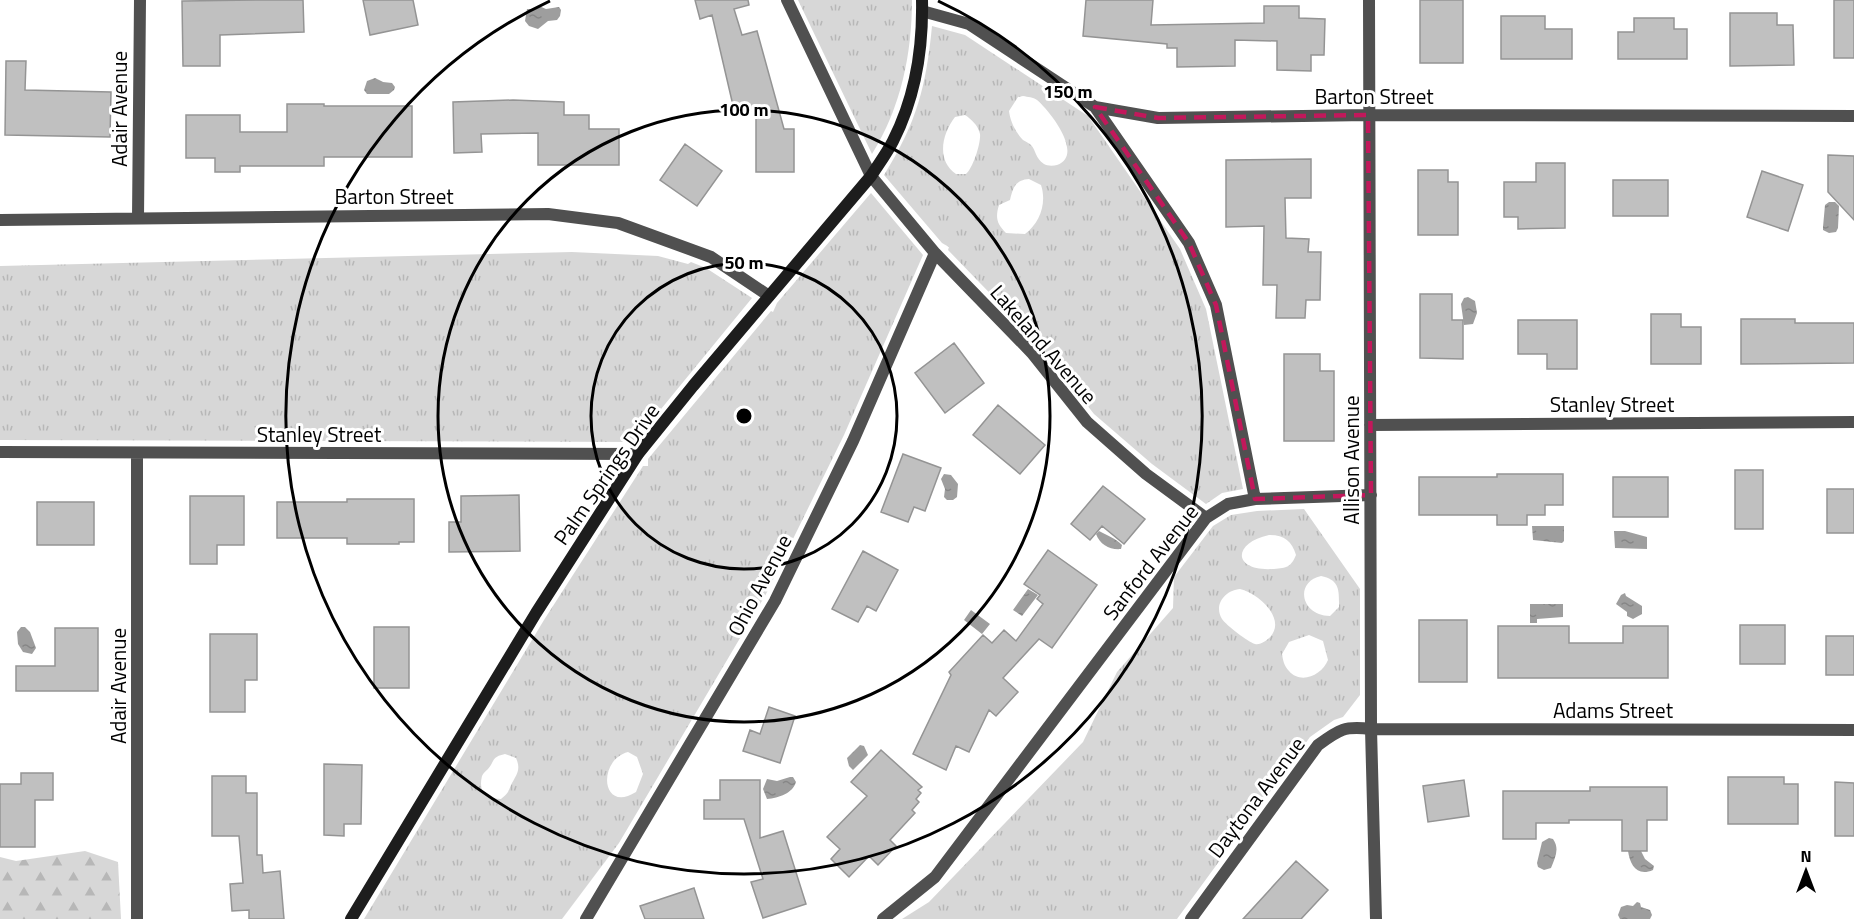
<svg xmlns="http://www.w3.org/2000/svg" width="1854" height="919" font-family="'Titillium Web',sans-serif">
<style>
.grass{fill:url(#grass-tufts);fill-rule:evenodd}
.forest{fill:url(#forest-firs)}
.water{fill:url(#water-ripples)}
.building{fill:#c0c0c0;stroke:#949494;stroke-width:1.5}
.lines{fill:none;stroke-linecap:round;stroke-linejoin:round}
.street{stroke:#505050;stroke-width:12}
.secondary{stroke:#1d1d1d;stroke-width:12}
.marked{fill:none;stroke:#c2185b;stroke-width:4.5;stroke-dasharray:12 8;stroke-linejoin:round}
.ring{fill:none;stroke:#000;stroke-width:3}
.labels{text-anchor:middle;dominant-baseline:central;stroke-width:6;stroke-linejoin:round;paint-order:stroke}
.street-label{font-size:21px;fill:#000;stroke:#fff}
.centre{fill:#000;stroke:#fff;stroke-width:3}
.ring-label{font-size:18px;text-anchor:middle;font-weight:bold;fill:#000;stroke:#fff;stroke-width:6;stroke-linejoin:round;paint-order:stroke}
</style>
<defs>
<pattern id="grass-tufts" width="24" height="20" patternUnits="userSpaceOnUse" patternTransform="scale(1.5)"><rect width="24" height="20" fill="#d7d7d7"/><path d="M3 7l-1-3M5 7V3M7 7l1-3M15 17l-1-3M17 17v-4M19 17l1-3" fill="none" stroke="#b7b7b7"/></pattern>
<pattern id="forest-firs" width="22" height="20" patternUnits="userSpaceOnUse" patternTransform="scale(1.5)"><rect width="22" height="20" fill="#d7d7d7"/><path d="M5 1l3.5 6h-7zM16 11l3.5 6h-7z" fill="#b7b7b7"/></pattern>
<pattern id="water-ripples" width="26" height="14" patternUnits="userSpaceOnUse" patternTransform="scale(1.5)"><rect width="26" height="14" fill="#9e9e9e"/><path d="M2 4q2-2 4 0t4 0M15 11q2-2 4 0t4 0" fill="none" stroke="#868686"/></pattern>
</defs>
<rect width="100%" height="100%" fill="#fff"/>
<!-- grass -->
<path class="grass" d="M798,0H912C912,53 901,108 872,154Z
M932,26L965,35L1088,116L1180,249L1206,309L1243,489L1222,493L1206,504L1152,464L1094,414L1040,345L948,250L949,247L942,243L884,175C917,122 926,87 932,26ZM1023,96C1028,97 1033,97 1037,100C1049,110 1085,155 1057,165C1053,166 1047,166 1044,164C1035,158 1036,150 1031,145C1029,143 1026,142 1023,140C1016,133 1010,121 1009,111L1018,97ZM965,115C971,119 978,125 980,134C981,143 973,168 966,174H956C936,160 942,134 955,117ZM1029,179L1041,185C1047,203 1040,223 1025,234L1006,233C997,224 995,218 999,205L1010,200C1013,188 1015,180 1029,179Z
M871,193L923,255L844,435L766,594L619,843L562,919H364L544,620L643,466H648V459L771,311L773,312L777,303ZM628,752L637,757L643,774L636,792C601,814 597,760 628,752ZM505,754L516,758C521,769 517,774 512,783C508,791 510,792 501,799C486,799 478,792 482,776C483,773 486,771 488,769C495,761 491,757 505,754Z
M572,252L658,256L688,264L691,262L706,268L752,298L634,442L0,440V266Z
M1304,509L1360,589V695L1343,717L1334,720L1310,737L1177,919H902L929,902L1083,742L1117,672L1173,608L1174,577L1213,526L1231,515L1257,511ZM1269,535C1284,535 1292,541 1296,555C1291,567 1287,568 1274,569C1232,572 1232,543 1269,535ZM1321,576C1340,580 1339,590 1339,607L1330,616C1301,616 1294,582 1321,576ZM1240,589C1259,593 1289,621 1268,639C1264,642 1260,645 1255,644C1248,642 1226,625 1222,619C1213,604 1226,590 1240,589ZM1309,635L1323,641L1328,660C1322,675 1301,685 1289,671C1284,666 1283,660 1282,654L1289,642Z"/>
<!-- forest -->
<path class="forest" d="M85,851L118,862L121,919H0V857L16,861Z"/>
<!-- water -->
<path class="water" d="M539,6L546,9L559,7L561,10L560,16L557,20L548,21L538,29L529,26L525,21L527,9H534Z
M375,78L383,82L392,83L395,87L394,90L389,94H367L364,90L367,81Z
M1829,202H1835L1839,206L1838,228L1836,232L1829,233L1823,230V227L1825,205Z
M1468,297L1475,301L1477,313L1473,324L1464,325L1461,304L1464,298Z
M944,474L951,475L958,484L957,497L953,500H947L944,497L945,489L941,479Z
M1532,526H1564V541L1562,543L1533,540Z
M1099,531C1108,536 1115,538 1122,545L1121,549C1110,550 1100,545 1096,534Z
M1614,531H1625L1647,537V549L1615,548Z
M1028,589L1038,595L1022,616L1013,610Z
M1625,593L1626,596L1642,606V614L1633,619L1627,616V612L1616,604L1621,595Z
M1530,604H1563V617L1537,619V623H1530Z
M971,610L990,624L982,634L964,620Z
M21,627H25L30,632L36,648L32,654L23,652L18,644L17,632Z
M860,745L864,746L868,755L853,770L849,766L847,758Z
M790,777H793L796,782C793,793 779,798 767,799L763,789L767,779L777,781Z
M1549,838L1553,839C1560,849 1555,858 1551,868L1544,870L1538,867L1537,863L1542,842Z
M1628,851H1641L1645,859L1654,866L1653,870C1637,877 1630,865 1628,851Z
M1637,902L1640,903L1641,907L1650,910L1652,915L1650,919H1620L1618,915L1621,907L1627,905L1633,906Z"/>
<!-- building -->
<path class="building" d="M262,0H303L304,32L220,35V66H183L182,1Z
M363,0H413L418,25L370,35Z
M695,0H748L749,5L734,9L742,35L757,31L784,129H794V172H756V109L735,114L712,15L700,19Z
M1086,0H1153L1151,25L1264,23V6H1299V18L1325,19L1324,55H1311V71L1277,70V41L1235,40V66L1177,67V48H1167V44L1083,36Z
M1420,0H1463V63H1420Z
M1834,0H1854V58H1834Z
M1730,13H1777V25H1793L1794,65L1730,66Z
M1501,16H1545V29H1572V59H1501Z
M1634,18H1674V29H1687V59H1618V32H1634Z
M6,61H26L25,90L111,92L110,137L5,135Z
M513,100L564,102V115H589V129H619V165H538V133L481,134L482,152L454,153L453,102Z
M287,104H324V106H412V157H324V166H240V172H215V158H186V115H240V132H287Z
M685,144L722,171L697,206L660,180Z
M1828,155L1854,156V220L1828,192Z
M1311,159V198H1285L1286,238L1309,239L1308,252H1321L1320,300H1306L1305,318H1276L1277,285H1263L1264,226L1226,227V160Z
M1536,163H1565V228L1518,229V217H1504V182H1536Z
M1418,170H1448V182H1458V235H1418Z
M1762,171L1803,185L1788,231L1747,217Z
M1613,180H1668V216H1613Z
M1420,294H1452V320H1463V359L1420,358Z
M1651,314H1681V327H1701V364H1651Z
M1741,319H1795V323H1854V363L1741,364Z
M1518,320H1577V369H1547V354H1518Z
M954,343L984,383L945,413L915,373Z
M1284,354H1320V371H1334V441H1284Z
M998,405L1045,445L1020,474L973,435Z
M903,454L941,468L925,511L914,507L908,522L881,512Z
M1735,470H1763V529H1735Z
M1497,474H1563V505H1545V515H1527V525H1497V515H1419V477H1497Z
M1613,477H1668V517H1613Z
M1103,486L1145,519L1124,544L1102,526L1090,540L1071,524Z
M1827,489H1854V533H1827Z
M519,495L520,551L449,552V522H461V496Z
M190,496H244V545H217V564H190Z
M347,499H414V542H399V544H347V538H277V502H347Z
M37,502H94V545H37Z
M1048,550L1097,585L1052,648L1039,639L1003,678L1018,692L996,716L989,710L969,752L956,746L946,770L913,754L951,675L949,672L983,635L992,643L1004,630L1016,641L1043,604L1037,599L1040,595L1024,584Z
M863,551L898,570L876,611L867,606L858,622L832,609Z
M1419,620H1467V682H1419Z
M1740,625H1785V664H1740Z
M1498,626H1569V643H1623V626H1668V678H1498Z
M374,627H409V688H374Z
M55,628H98V691H16V666H55Z
M210,634H257V680H245V712H210Z
M1826,636H1854V675H1826Z
M769,707L795,716L780,763L743,751L750,730L760,734Z
M881,750L922,787L918,790L921,793L916,799L919,802L912,810L915,813L890,840L896,846L878,865L869,856L849,877L831,859L840,849L827,837L867,796L851,782Z
M324,764L362,765L361,824H344V836L324,835Z
M21,773H53V800H35V847H0V784H21Z
M212,776H246V793H257V855H262L263,873L280,871L284,919H249V910L232,911L230,884L243,883L239,836H212Z
M1728,777H1784V784H1798V824H1728Z
M720,780H760V838L783,831L806,904L763,918L751,882L763,879L744,819H704V800H720Z
M1464,780L1469,816L1428,822L1423,786Z
M1835,782L1854,783V836H1835Z
M1590,787H1667V820H1647V851H1622V820H1569V823H1536V839H1503V791H1590Z
M1296,861L1328,890L1301,919H1243Z
M694,888L704,919H645L640,906Z"/>
<g class="lines">
<!-- street -->
<path class="street" d="M787,0L871,176L935,253L1032,353L1087,422L1146,474L1206,518
M1369,0L1371,729L1376,919
M922,11L969,24L1095,107L1158,118L1368,115L1854,116
M1095,107L1189,243L1216,305L1255,499
M138,218L140,0
M0,220L548,214L618,223L711,257L769,296
M1370,425L1854,422
M0,452L638,454
M137,919V453
M586,919L775,601L853,441L935,253
M883,919L935,877L1206,518L1228,504L1255,499L1371,495
M1191,919L1318,745C1340,729 1344,726 1371,729L1854,730"/>
<!-- secondary -->
<path class="secondary" d="M351,919L536,613L638,454L693,386L871,176C878,165 887,153 893,141C915,98 923,47 922,0"/>
</g>
<!-- marked area -->
<path class="marked" d="M1095,107L1158,118L1368,115L1371,495L1255,499L1216,305L1189,243Z"/>
<!-- distance rings -->
<g class="ring">
<circle cx="744" cy="416" r="153"/>
<circle cx="744" cy="416" r="306"/>
<path d="M938 1A458 458 0 1 1 550 1"/>
</g>
<g class="labels">
<!-- street labels -->
<g class="street-label">
<text x="1374" y="96">Barton Street</text>
<text transform="translate(119 109) rotate(-90)">Adair Avenue</text>
<text x="394" y="196">Barton Street</text>
<text transform="translate(1044 344) rotate(49)">Lakeland Avenue</text>
<text x="1612" y="404">Stanley Street</text>
<text x="319" y="434">Stanley Street</text>
<text transform="translate(1351 460) rotate(-90)">Allison Avenue</text>
<text transform="translate(606 474) rotate(-55)">Palm Springs Drive</text>
<text transform="translate(1150 562) rotate(-52)">Sanford Avenue</text>
<text transform="translate(759 585) rotate(-62)">Ohio Avenue</text>
<text transform="translate(118 686) rotate(-90)">Adair Avenue</text>
<text x="1613" y="710">Adams Street</text>
<text transform="translate(1256 797) rotate(-53)">Daytona Avenue</text>
</g>
</g>
<circle cx="744" cy="416" r="9" class="centre"/>
<g class="ring-label">
<text x="1068" y="98">150 m</text>
<text x="744" y="116">100 m</text>
<text x="744" y="269">50 m</text>
</g>
<!-- north arrow -->
<g transform="translate(1806 871)" stroke="#ffffff" stroke-width="4.5" paint-order="stroke">
<path d="M0-4.5L10 22L0 15L-10 22Z" fill="#000000"/>
<text y="-9" font-size="16" font-weight="bold" text-anchor="middle" fill="#000000">N</text>
</g>
</svg>
